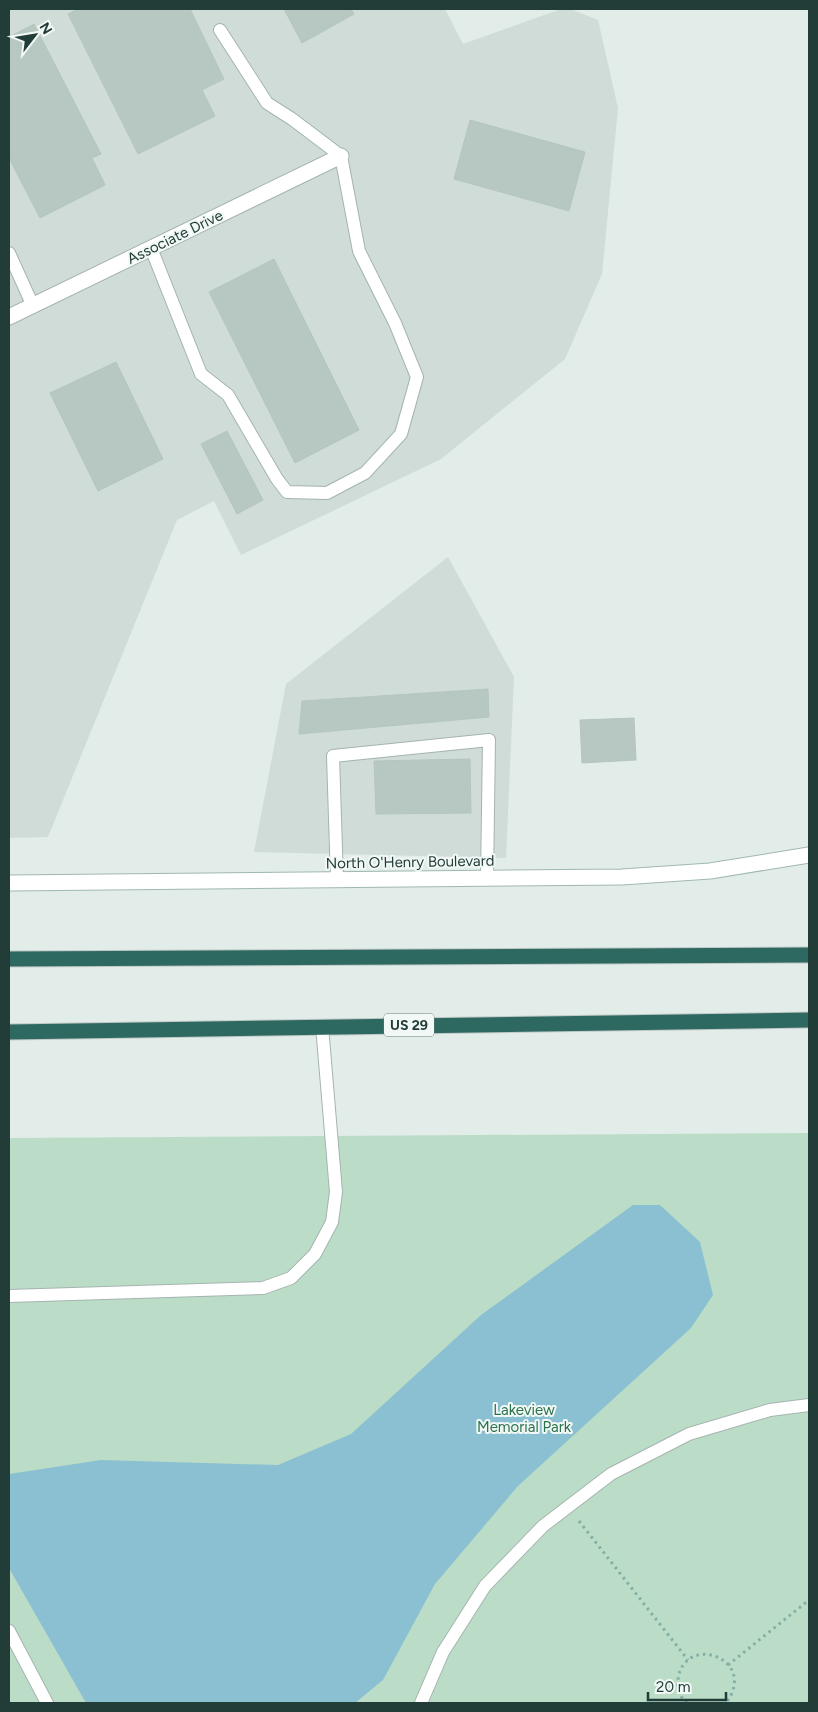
<svg xmlns="http://www.w3.org/2000/svg" width="818" height="1712" font-family="Figtree,sans-serif">
<style>
.built{fill:#d0dcd7}
.green{fill:#bbddc7}
.water{fill:#8ac0d1}
.building{fill:#b7c7c1;stroke:#b4c6c0}
.lines{fill:none;stroke-linecap:round;stroke-linejoin:round}
.lane-casing{stroke:#a5b4b0;stroke-width:14}
.street-casing{stroke:#a5b4b0;stroke-width:17}
.secondary-casing{stroke:#a0b8b1;stroke-width:17}
.highway-casing{stroke:#c1c9c7;stroke-width:17}
.path{stroke:#82afa5;stroke-width:3;stroke-dasharray:2.5 4;stroke-linecap:butt}
.lane{stroke:#fff;stroke-width:12}
.street{stroke:#fff;stroke-width:15}
.secondary{stroke:#fff;stroke-width:15}
.highway{stroke:#2e6961;stroke-width:15}
.labels{text-anchor:middle;dominant-baseline:central;stroke-width:4;stroke-linejoin:round;paint-order:stroke}
.shield{fill:#f2f8f6;stroke:#607571;stroke-width:1}
.shield-label{font-size:14px;font-weight:bold;fill:#223d38}
.street-label{font-size:15px;fill:#223d38;stroke:#f2f8f6}
.park-label{font-size:15px;fill:#2c734e;stroke:#f2f8f6}
</style>
<rect width="100%" height="100%" fill="#e2ece8"/>
<!-- built -->
<path class="built" d="M9,9H445L463,44L561,9H570L598,20L618,108L602,274L565,359L441,459L241,555L214,501L177,520L48,837L9,838Z
M448,557L514,677L506,858L254,852L286,684Z"/>
<!-- green -->
<path class="green" d="M809,1133V1703H9V1138Z"/>
<!-- water -->
<path class="water" d="M633,1205H660L700,1242L713,1295L691,1328L518,1486L435,1584L383,1680L355,1703H86L9,1568V1474L101,1460L278,1465L351,1434L481,1315Z"/>
<!-- building -->
<path class="building" d="M78,9H191H190L224,79L202,90L215,116L138,154L68,14Z
M284,9H351L354,14L302,43Z
M34,24L101,154L92,158L105,185L40,218L9,158V37Z
M470,120L585,152L569,211L454,179Z
M274,259L359,430L295,463L209,292Z
M116,362L163,459L98,491L50,393Z
M227,431L263,500L237,514L201,444Z
M488,689L489,717L299,734L302,701Z
M634,718L636,760L582,763L580,720Z
M470,759L471,813L376,814L374,761Z"/>
<g class="lines">
<!-- lane casing -->
<g class="lane-casing">
<path id="lane" d="M151,248L201,374L228,395L277,479L287,492L327,493L365,473L401,434L417,377L395,323L359,251L341,156L292,119L267,103L220,30
M9,253L33,306
M337,880L333,756L489,740L487,879
M9,1296L263,1288L291,1278L315,1254L332,1222L336,1192L322,1026
M9,1631L47,1703
M421,1703L443,1652L485,1586L543,1526L611,1474L689,1434L770,1410L809,1405"/>
</g>
<!-- street casing -->
<g class="street-casing">
<path id="street" d="M9,317L341,156"/>
</g>
<!-- secondary casing -->
<g class="secondary-casing">
<path id="secondary" d="M9,883L622,877L710,871L809,855"/>
</g>
<!-- highway casing -->
<g class="highway-casing">
<path id="highway" d="M9,959L809,955
M9,1032L809,1020"/>
</g>
<!-- path -->
<path class="path" d="M579,1521L688,1660
M728,1665L809,1600
M687,1703C680,1697 676,1688 678,1679C685,1632 759,1659 726,1703"/>
<!-- lane -->
<use href="#lane" class="lane"/>
<!-- street -->
<use href="#street" class="street"/>
<!-- secondary -->
<use href="#secondary" class="secondary"/>
<!-- highway -->
<use href="#highway" class="highway"/>
</g>
<g class="labels">
<!-- shield labels -->
<rect class="shield" x="384" y="1013.5" width="50" height="23" rx="4"/>
<g class="shield-label">
<text x="409" y="1025">US 29</text>
</g>
<!-- street labels -->
<g class="street-label">
<text transform="translate(175 237) rotate(-26)">Associate Drive</text>
<text transform="translate(410 862) rotate(-1)">North O'Henry Boulevard</text>
</g>
<!-- park labels -->
<g class="park-label">
<text x="524" y="1410">Lakeview<tspan x="524" dy="17">Memorial Park</tspan></text>
</g>
</g>
<!-- border -->
<rect width="818" height="1712" fill="none" stroke="#223d38" stroke-width="20"/>
<!-- north arrow -->
<g transform="translate(35 35) rotate(59)" stroke="#f2f8f6" stroke-width="4" paint-order="stroke">
<path d="M0-4L9 19L0 12L-9 19Z" fill="#223d38"/>
<text y="-8" font-size="14" font-weight="bold" text-anchor="middle" fill="#223d38">N</text>
</g>
<!-- scale -->
<path d="M648 1692v8h78v-8" fill="none" stroke="#223d38" stroke-width="2.5"/>
<text x="656" y="1692" font-size="15" fill="#223d38" stroke="#f2f8f6" stroke-width="4" paint-order="stroke">20 m</text>
</svg>
